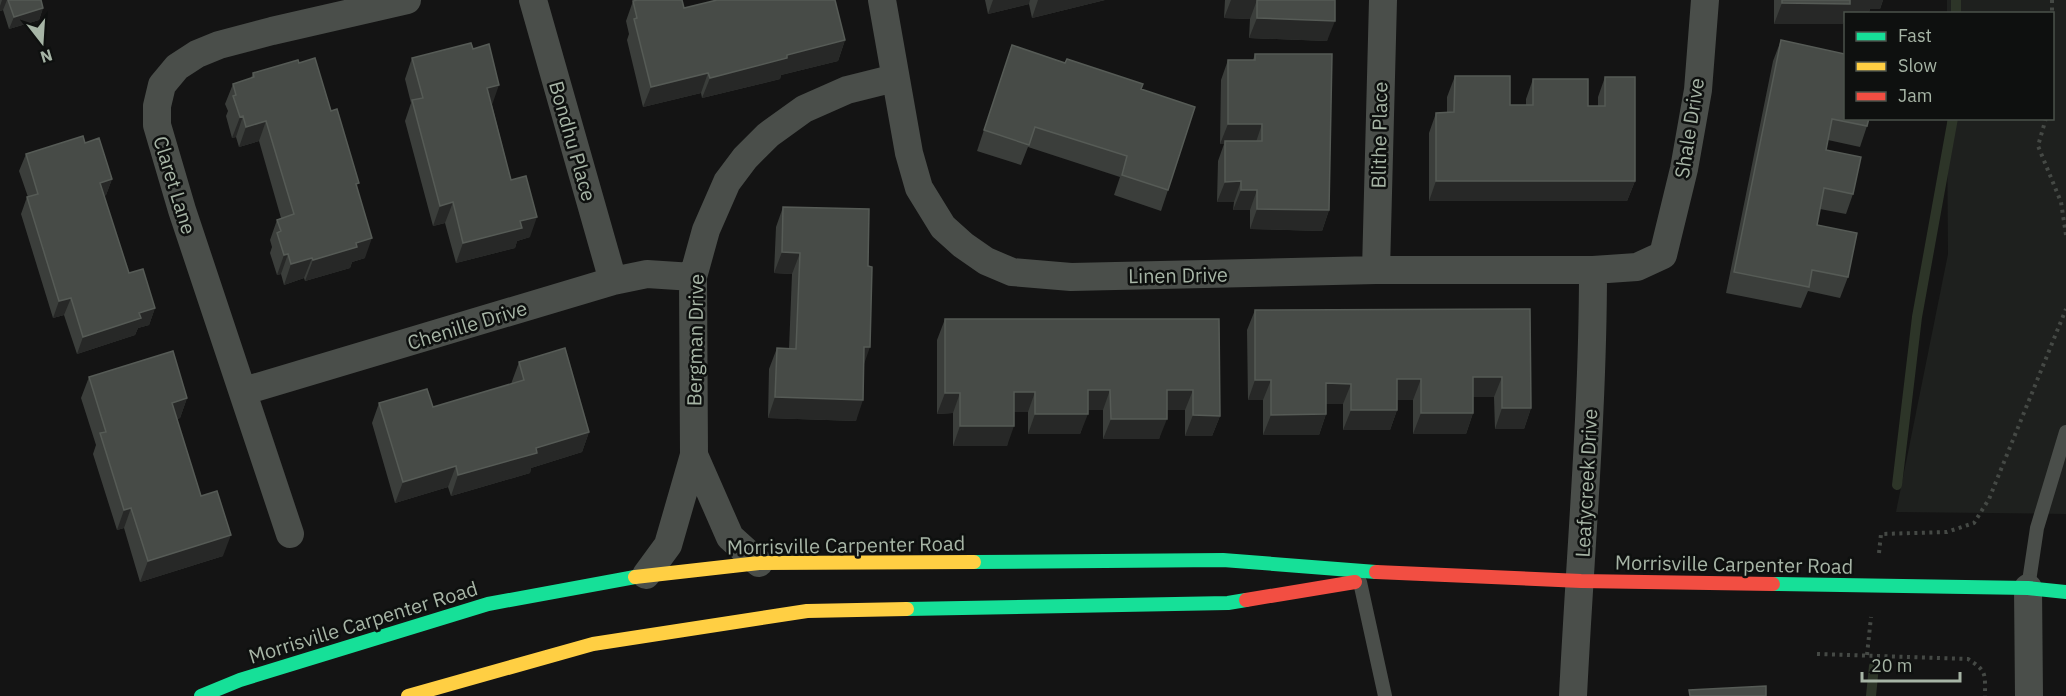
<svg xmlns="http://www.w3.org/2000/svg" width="2066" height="696" font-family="'IBM Plex Sans',sans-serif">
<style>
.built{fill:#1e201e}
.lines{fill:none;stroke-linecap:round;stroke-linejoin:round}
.stream{stroke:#2d3528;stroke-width:10}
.path{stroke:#454945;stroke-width:4;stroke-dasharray:3 4.5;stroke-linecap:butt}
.lane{stroke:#4a4e4a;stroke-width:14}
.street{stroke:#4a4e4a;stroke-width:28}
.fast{stroke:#16e098;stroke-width:14}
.slow{stroke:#ffcf43;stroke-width:14}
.jam{stroke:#f24e42;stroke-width:14}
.wall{fill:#3b3e3b}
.shaded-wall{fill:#272827}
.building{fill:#474b47;stroke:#565b56;stroke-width:1.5}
.labels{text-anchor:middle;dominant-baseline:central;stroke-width:5;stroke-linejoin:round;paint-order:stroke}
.street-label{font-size:20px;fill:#a7b5a6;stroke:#0e100f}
</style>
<rect width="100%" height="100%" fill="#141414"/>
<!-- built -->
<path class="built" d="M1947,0H2066V514L1896,512L1948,254L1947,119L2052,118V14L1947,13Z"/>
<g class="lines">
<!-- stream -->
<path class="stream" d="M1956,0V14
M1897,485L1917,317L1953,118
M1871,696L1874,666"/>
<!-- path -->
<path class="path" d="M2052,0V14
M2046,118L2038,146L2061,202L2066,235
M1879,553L1881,534L1947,532L1974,523L1989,499L2066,309
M1817,654L1968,659C1987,671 1985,674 1985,696
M1867,655L1871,617"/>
<!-- lane -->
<path class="lane" d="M1360,582L1385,696
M2028,588L2037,528L2066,432"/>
<!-- street -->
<path class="street" d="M533,0L613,281
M882,0L909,153L919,188L943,227L963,245L986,261L1012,272L1071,277L1376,270H1593L1637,267L1663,255L1684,169L1698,90L1705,0
M1376,270L1383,0
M244,391L613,281L647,274L693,277
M694,455L730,537L759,563
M290,534L182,210L157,125V106L162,85L177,67L197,54L219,45L272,31L407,0
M646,575L668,545L694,455L693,277L706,230L727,182L745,158L768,135L804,109L847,90L895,78
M2028,588L2029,696
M1573,696C1580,554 1593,412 1593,270"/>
<!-- fast -->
<path class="fast" d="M974,562L1223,560L1376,572
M1773,584L2028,588L2066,592
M907,609L1228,603L1246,600
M201,696L240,680L488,604L635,577"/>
<!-- slow -->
<path class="slow" d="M635,577L759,563L974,562
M408,696L593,644L807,611L907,609"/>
<!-- jam -->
<path class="jam" d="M1376,572L1581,581L1773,584
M1246,600L1355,582"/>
</g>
<!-- wall -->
<path class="wall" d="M0,0H41L43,8L39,20L9,29L3,10L0,11Z
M985,0H1105L1032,18L1029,4L988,14Z
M1225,0H1335L1327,41L1249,38L1250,19L1224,18Z
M1774,0H1883L1880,9H1870L1869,12H1847L1845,14L1843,24H1774Z
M633,1L684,8L845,40L838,61L781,75L780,79L702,98L701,93L643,107L627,40L629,34L626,21Z
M1781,40L1845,118L1867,126L1860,147L1828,140L1826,150L1853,194L1846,214L1820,209L1817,225L1848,277L1840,298L1808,291L1801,308L1726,293L1773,61Z
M1012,45L1141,89L1168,190L1161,211L1114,195L1120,177L1028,147L1021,165L977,151Z
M473,49L492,105L511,180L530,237L517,241L515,248L456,263L445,223L433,226L405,121L411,103L405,79L412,58Z
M1255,54L1329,210L1322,231L1250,229V210H1233L1234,202H1217L1218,161L1224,144H1220L1221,80L1228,60H1253Z
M299,63L331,111L357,188L365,258L352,262L350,268L305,281L304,278L284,285L281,274L277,275L270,253L272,247L270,240L277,220L281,218L259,141L239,147L236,137L232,138L226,116L228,111L225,104L233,84L251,78L253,73Z
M1455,76L1510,105H1526V99L1533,79L1588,106H1598V97L1605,77L1635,181L1627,201H1429V133L1436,113L1447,112V97Z
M85,143L112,179L106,195L104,196L129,273L155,308L149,325L138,328L135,335L77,354L64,315L53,318L21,214L27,197H28L19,171L26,154Z
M783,207L864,364L856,421L768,418L769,369L777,348L789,349L792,274L774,273L776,227Z
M1530,309L1531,408L1524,429H1495L1494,397H1473V413L1466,434H1413V400H1397V410L1390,430H1343V404H1326V414L1319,435H1263V400H1248L1247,330L1255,310Z
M945,319H1219L1220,416L1212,436H1185V410H1167L1159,439H1103V410H1088L1080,434H1028V412H1014L1007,446H953V413L937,414V340Z
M519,362L589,432L582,452L531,468L530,473L451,496L448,487L395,503L372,423L379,403L433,407L511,384Z
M89,377L187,398L180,418L177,419L201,496L223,556L140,582L124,528L117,530L93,454L96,445L81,398Z"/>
<!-- shaded-wall -->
<path class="shaded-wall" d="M2,0H7L3,10L0,11V6Z
M993,0H1030L1029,4L988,14Z
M1038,0H1105L1032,18Z
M1231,0H1257L1250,19L1224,18Z
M1847,0H1883L1880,9H1870L1869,12H1847L1845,14L1843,24H1774L1782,3Z
M43,8L39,20L9,29L14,17Z
M1257,18L1335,21L1327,41L1249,38Z
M845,40L838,61L781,75L780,79L702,98L710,78L787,55Z
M708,73L701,93L643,107L651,87Z
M499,85L492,105L487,88Z
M243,116L236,137L232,138L240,117Z
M266,121L259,141L239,147L246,127Z
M1228,124H1262L1255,145L1225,141L1224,144H1220Z
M112,179L106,195L94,200L100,183Z
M1241,181L1234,202H1217L1225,182Z
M1436,181H1635L1627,201H1429Z
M1241,190H1257L1250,210H1233Z
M453,202L445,223L433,226L440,206Z
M1257,209L1329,210L1322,231L1250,229Z
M537,217L530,237L517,241L515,248L456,263L463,243L520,221Z
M372,238L365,258L352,262L350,268L305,281L313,260L356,243Z
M782,252L800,253L792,274L774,273Z
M288,254L281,274L277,275L284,255Z
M312,258L304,278L284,285L291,264Z
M71,298L64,315L53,318L59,301Z
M155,308L149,325L138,328L135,335L77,354L83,337L139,313Z
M864,347H870L863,367Z
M1473,377H1502L1494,397H1466Z
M1397,379H1421L1413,400H1389Z
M1255,380H1271L1263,400H1248Z
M1326,383L1351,384L1343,404H1319Z
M1088,390H1110L1103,410H1080Z
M1167,390H1193L1185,410H1160Z
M1014,392H1035L1028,412H1006Z
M945,393H960L953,413L937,414Z
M775,397L863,400L856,421L768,418Z
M187,398L180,418L164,424L172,403Z
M1502,408H1531L1524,429H1495Z
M1351,410H1397L1390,430H1343Z
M1421,413H1473L1466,434H1413Z
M1035,414H1088L1080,434H1028Z
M1326,414L1319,435H1263L1271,415Z
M1193,415L1220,416L1212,436H1185Z
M1111,419H1167L1159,439H1103Z
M960,426H1014L1007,446H953Z
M589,432L582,452L531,468L530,473L451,496L458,475L536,448Z
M456,466L448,487L395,503L403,482Z
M131,508L124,528L117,530L124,510Z
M231,535L223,556L140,582L148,561Z"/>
<!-- building -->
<path class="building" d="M8,0H41L43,8L14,17Z
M637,0H682L684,8L717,0H835L845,40L787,55V58L710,78L708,73L651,87L634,19L637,18L633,1Z
M1257,0H1335V21L1257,18Z
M1782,0H1850V4L1782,3Z
M1781,40L1845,54V118H1869L1867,126L1832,119L1826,150L1861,157L1853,194L1824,188L1817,225L1857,233L1848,277L1812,270L1809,287L1734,272Z
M471,43L473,49L489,44L499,85L487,88L511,180L526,176L537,217L520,221L522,228L463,243L453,202L440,206L412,100L423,98L412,58Z
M1012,45L1065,63L1067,59L1143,84L1141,89L1195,107L1168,190L1122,175L1127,156L1035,127L1029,145L984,130Z
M1255,54H1332L1329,210L1257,209V190H1241V181L1225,182V141H1262V124H1228V60H1255Z
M315,58L331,111L337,109L359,183L356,184L372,238L356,243L357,247L313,260L312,258L291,264L288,254L284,255L277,233L281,231L277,220L294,214L266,121L246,127L243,116L240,117L233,96L236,95L233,84L254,77L253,73L298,60L299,63Z
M1455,76H1510V105H1533V79H1588V106H1605V77H1635V181H1436V113L1454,112Z
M83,136L85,143L99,138L112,179L100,183L129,273L143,269L155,308L139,313L141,318L83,337L71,298L59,301L27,197L38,194L26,154Z
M783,207L869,209L868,266L872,267L870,347H864L863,400L775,397L777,348L796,349L800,253L782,252Z
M1530,309L1531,408H1502V377H1473V413H1421V379H1397V410H1351V384L1326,383V414L1271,415V380H1255V310Z
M945,319H1219L1220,416L1193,415V390H1167V419H1111L1110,390H1088V414H1035V392H1014V426H960V393H945Z
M565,348L589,432L536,448L537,453L458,475L456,466L403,482L379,403L427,389L433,407L524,380L519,362Z
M173,351L187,398L172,403L201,496L217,491L231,535L148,561L131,508L124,510L100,433L106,432L89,377Z
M1766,686V696H1690L1689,690Z"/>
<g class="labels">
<!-- street labels -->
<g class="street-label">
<text transform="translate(1689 128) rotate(-81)">Shale Drive</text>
<text transform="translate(1379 135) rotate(-89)">Blithe Place</text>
<text transform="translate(573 141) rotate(74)">Bondhu Place</text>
<text transform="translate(175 185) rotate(73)">Claret Lane</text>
<text transform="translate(1178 275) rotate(-1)">Linen Drive</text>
<text transform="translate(467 325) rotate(-17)">Chenille Drive</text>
<text transform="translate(695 340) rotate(-89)">Bergman Drive</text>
<text transform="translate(1586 483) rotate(-87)">Leafycreek Drive</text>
<text transform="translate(846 545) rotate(-1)">Morrisville Carpenter Road</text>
<text transform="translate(1734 564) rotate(1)">Morrisville Carpenter Road</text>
<text transform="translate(363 622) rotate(-17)">Morrisville Carpenter Road</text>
</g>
</g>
<!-- legend -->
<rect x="1844" y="12" width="210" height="108" fill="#0e100f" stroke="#4b524b" stroke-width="1.5"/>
<rect x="1856" y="32" width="30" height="9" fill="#16e098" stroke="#4b524b" stroke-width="1.5"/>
<text x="1898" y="42" font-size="18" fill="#a7b5a6">Fast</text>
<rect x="1856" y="62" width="30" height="9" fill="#ffcf43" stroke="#4b524b" stroke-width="1.5"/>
<text x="1898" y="72" font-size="18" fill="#a7b5a6">Slow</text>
<rect x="1856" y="92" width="30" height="9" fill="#f24e42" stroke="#4b524b" stroke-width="1.5"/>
<text x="1898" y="102" font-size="18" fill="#a7b5a6">Jam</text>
<!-- north arrow -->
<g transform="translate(42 42) rotate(163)" stroke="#0e100f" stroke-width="4.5" paint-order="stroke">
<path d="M0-4.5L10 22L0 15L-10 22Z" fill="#a7b5a6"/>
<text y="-9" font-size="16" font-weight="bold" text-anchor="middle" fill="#a7b5a6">N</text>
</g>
<!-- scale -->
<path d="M1862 672v9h98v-9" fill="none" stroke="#a7b5a6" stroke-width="3"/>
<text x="1871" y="672" font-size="18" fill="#a7b5a6" stroke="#0e100f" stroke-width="4.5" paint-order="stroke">20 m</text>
</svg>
